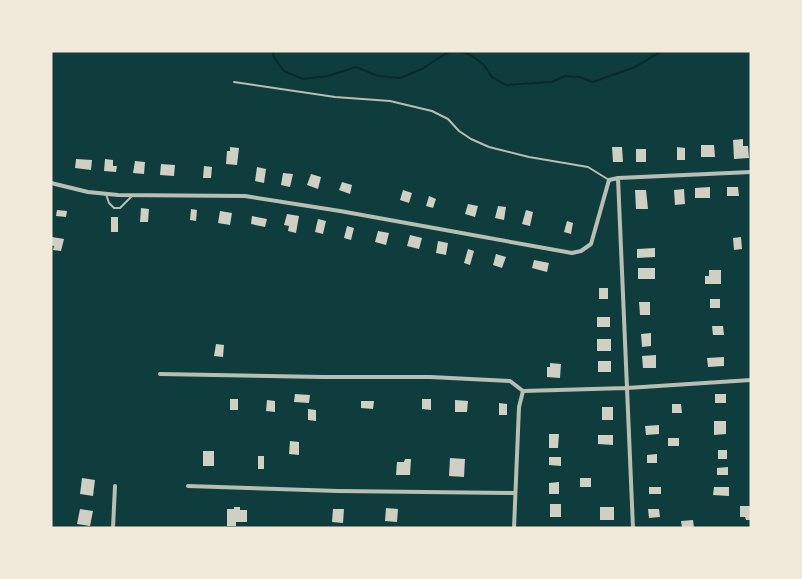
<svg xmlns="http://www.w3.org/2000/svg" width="802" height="579" font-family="Overpass,sans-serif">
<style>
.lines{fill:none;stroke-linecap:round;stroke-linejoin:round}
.stream{stroke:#0a2a2b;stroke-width:2}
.building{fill:#cfcfc3}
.service{stroke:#b8beb3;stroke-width:2}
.minor{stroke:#b8beb3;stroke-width:4}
</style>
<rect width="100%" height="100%" fill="#0f3d3e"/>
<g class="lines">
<!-- stream -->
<path class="stream" d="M274,51L273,56L284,71L303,79L328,76L356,67L378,76L400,78L422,69L445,54L453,51
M456,51L469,54L483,64L492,77L506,85L552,82L565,76L579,77L593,82L635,67L662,51"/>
</g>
<!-- building -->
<path class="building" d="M743,139V146H748L749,158L734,159L733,140Z
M701,145H714L715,157H701Z
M230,147L239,148L237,165L226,164L227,151H230Z
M612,147H622L623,162H613Z
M677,147L685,148V160H677Z
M636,149H646V162H636Z
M76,159L92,160L91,170L75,168Z
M105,159L113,160V166H117L116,172L104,171Z
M135,161L145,162L144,174L133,173Z
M161,164L175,165L174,176L160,175Z
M204,166L212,167L211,178H203Z
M257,167L266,169L264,183L255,181Z
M283,173L293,174L290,187L281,185Z
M311,174L321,177L318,189L307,185Z
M342,182L352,185L350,194L339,190Z
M710,187V198H695V188Z
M727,187H738L739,196H727Z
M684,189L685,204L675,205L674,190Z
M403,190L412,193L409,203L400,200Z
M635,190H646L648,209H636Z
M429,196L436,199L433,208L426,206Z
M468,204L478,206L475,217L465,214Z
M498,206L506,207L504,220L495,218Z
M141,208L149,209L148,222H140Z
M191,209L197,210L196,221L190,220Z
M57,210L67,211L66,217L56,216Z
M526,210L533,212L530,226L522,224Z
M220,211L232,213L230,225L218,223Z
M287,214L299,216L296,233L288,231L289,226L284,225Z
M252,216L267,219L265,227L251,224Z
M111,217H118V232H111Z
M318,219L326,221L323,234L315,232Z
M567,221L573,223L571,234L564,232Z
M347,226L354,228L351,240L344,238Z
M378,231L389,233L386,245L375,242Z
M410,235L422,238L419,249L407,246Z
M52,237L64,239L61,251L53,250L54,246L51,245Z
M741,237L742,249L734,250L733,238Z
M438,241L448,243L446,255L436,253Z
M655,248V257L637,258V249Z
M468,249L474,251L470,265L464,263Z
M496,254L506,257L502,268L493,265Z
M534,260L549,263L547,272L532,268Z
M638,268H655V279H638Z
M709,270H721V284H705V276H709Z
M599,288H608V299H599Z
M710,299H720V308H710Z
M639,302H650V315H640Z
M597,317H610V327H597Z
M712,326H723L724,335H713Z
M651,333V346L642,347L641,334Z
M597,339H611V351H597Z
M216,344L224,345L223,357L214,356Z
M656,355V368H643L642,356Z
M724,357V366L708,367L707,358Z
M598,361H611V372H598Z
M550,363L561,364L560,378L547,377V367H550Z
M295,394L310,395L309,403L294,402Z
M715,394H726V403H715Z
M230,399H238V410H230Z
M422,399H431V410L422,409Z
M267,400L275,401V412L266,411Z
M455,400L468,401L467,412H455Z
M361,401H374L373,409L361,408Z
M499,403L507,404V415H499Z
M672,404H681L682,413H672Z
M602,407H613V420H602Z
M308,409L316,410V421L308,420Z
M714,421H726V434L714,435Z
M659,425V434L646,435L645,426Z
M549,434H559L558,448H549Z
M598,435H613V445L598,444Z
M668,438H679V446H668Z
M290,441L299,442V455L289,454Z
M718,450H727V459H718Z
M203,451H214V466H203Z
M657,454V463H647V455Z
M258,456H264V469H258Z
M549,457H561V466L549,465Z
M450,458L465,459L464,477L449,476Z
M405,459H411L410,475H396L397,462H404Z
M728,467V475H717V468Z
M82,478L95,480L93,496L80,494Z
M580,478H591V487H580Z
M559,482V494H549V483Z
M649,487H661V494H649Z
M714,487H729V496L713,495Z
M550,504H561V517H550Z
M740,506H751V520H746L745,517H740Z
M234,507H240V510H247V522H236V526H227V509H234Z
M600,507H614V520H600Z
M386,508L398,509L397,522L385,521Z
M80,509L93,511L90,526L77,524Z
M333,509H344L343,523L332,522Z
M648,509H659L660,517L649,518Z
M693,520L694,528H682L681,521Z"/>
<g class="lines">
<!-- service -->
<path class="service" d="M234,82L335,97L390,101L432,111L448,119L459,131L471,139L489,147L529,157L588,167L609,180
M106,194L109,203L114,208H120L132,196"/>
<!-- minor -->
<path class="minor" d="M618,178L633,528
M51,183L88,192L118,195L245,196L340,211L572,253L581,251L591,244L609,180L618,178L751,172
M160,374L323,377H430L510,381L523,391L627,388L751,380
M188,486L338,491L514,493
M113,528L115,486
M514,528L519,407L523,391"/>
</g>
<!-- border -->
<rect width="802" height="579" fill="none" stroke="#f1e9da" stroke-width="105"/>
</svg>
